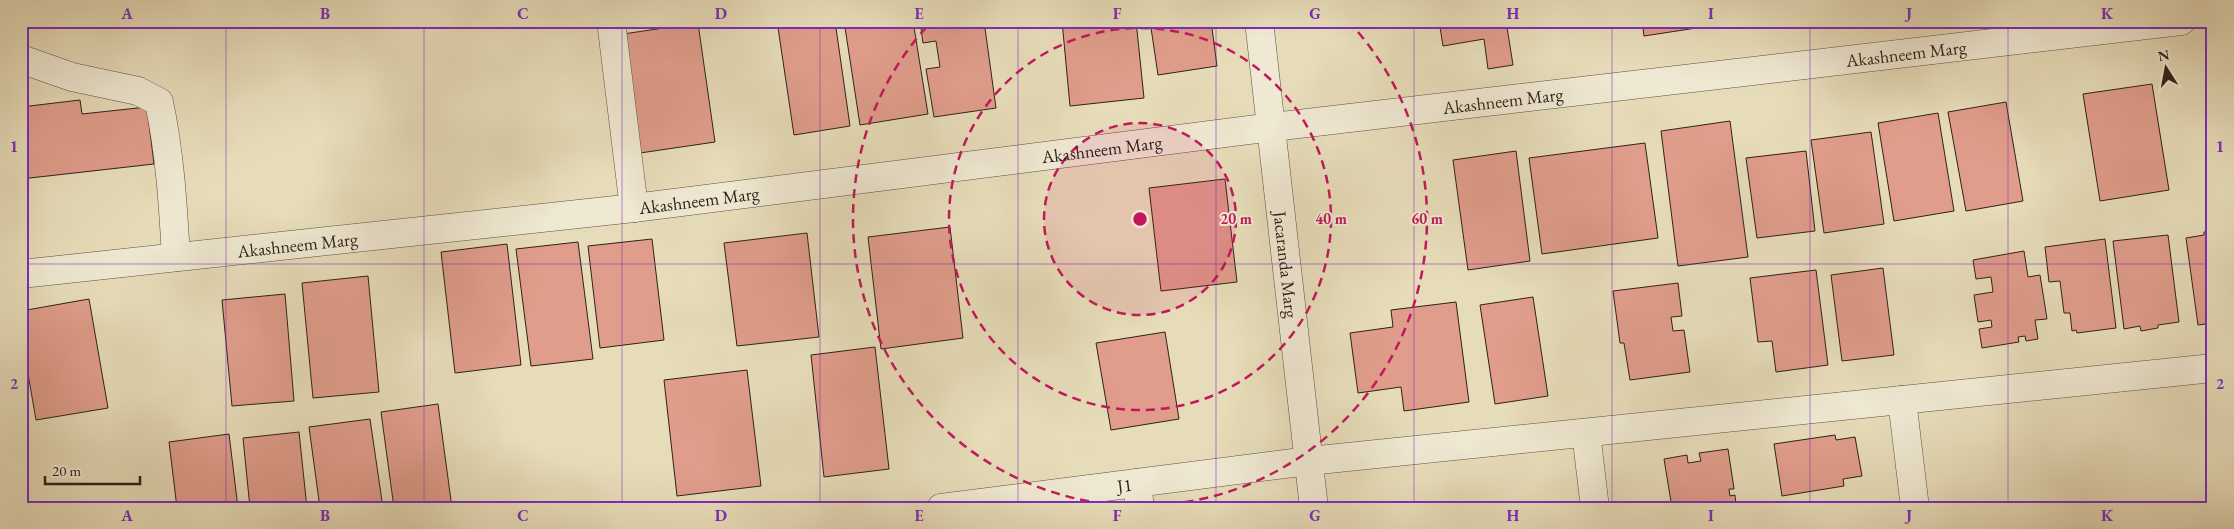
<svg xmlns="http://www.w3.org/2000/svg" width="2234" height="529" font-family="'EB Garamond',serif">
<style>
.building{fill:#e09d8b;stroke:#2d211b}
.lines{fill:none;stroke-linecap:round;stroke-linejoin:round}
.minor-casing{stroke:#5c5042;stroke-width:29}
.minor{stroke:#efe8d2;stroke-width:28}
.grid{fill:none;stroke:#7b2cbf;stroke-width:1;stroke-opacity:0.55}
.ring{fill:none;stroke:#c2185b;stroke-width:2.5;stroke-dasharray:9 6}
.labels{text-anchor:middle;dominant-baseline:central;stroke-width:4;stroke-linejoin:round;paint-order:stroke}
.street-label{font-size:18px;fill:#2d211b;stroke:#efe8d2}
.centre{fill:#c2185b;stroke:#efe8d2;stroke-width:2.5}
.ring-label{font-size:15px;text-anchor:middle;font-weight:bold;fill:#c2185b;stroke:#efe8d2;stroke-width:4;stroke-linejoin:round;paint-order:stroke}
.neatline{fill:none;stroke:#7b2cbf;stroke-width:2}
.grid-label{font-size:16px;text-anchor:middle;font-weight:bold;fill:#7b2cbf}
</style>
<rect width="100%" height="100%" fill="#e7dcb9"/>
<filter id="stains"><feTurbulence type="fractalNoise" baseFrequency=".004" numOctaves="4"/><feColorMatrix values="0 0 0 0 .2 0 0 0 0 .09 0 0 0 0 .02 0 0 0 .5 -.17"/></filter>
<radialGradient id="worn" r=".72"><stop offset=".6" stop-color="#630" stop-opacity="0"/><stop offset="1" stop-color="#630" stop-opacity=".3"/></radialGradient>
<!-- building -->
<path class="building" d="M777,21H835L850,126L794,135Z
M844,21H913L928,114L860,125Z
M920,21H984L996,108L934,117L926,69L940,67L936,41L923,43Z
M1062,21H1136L1144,98L1070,106Z
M1150,21H1211L1217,66L1158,75Z
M1439,21H1506L1513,65L1488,69L1484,39L1443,46Z
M1642,21H1716V25L1644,36Z
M698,23L715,142L640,153L623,34Z
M2152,84L2169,190L2100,201L2083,94Z
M80,100L82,114L147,107L154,164L21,179V107Z
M2006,102L2023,201L1966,211L1948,112Z
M1938,113L1954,211L1894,221L1878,123Z
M1730,121L1748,257L1678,266L1661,131Z
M1871,132L1884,224L1824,233L1811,140Z
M1645,143L1658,238L1542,254L1529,158Z
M1516,151L1530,261L1468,270L1453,160Z
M1806,151L1815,231L1757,238L1746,158Z
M1225,179L1237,282L1161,291L1149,188Z
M950,227L963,338L881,349L868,237Z
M2213,230V323L2198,325L2186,238L2204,235V232Z
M807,233L819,337L737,346L724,243Z
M2168,235L2179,322L2158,325V328L2141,331L2140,326L2124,329L2113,241Z
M652,239L664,340L600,348L588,246Z
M2105,239L2116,328L2077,333L2076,330L2072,331L2070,313H2064L2060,281L2049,282L2045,247Z
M578,242L593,359L531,366L516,249Z
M507,244L521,365L455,373L441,252Z
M2024,251L2028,277L2040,275L2047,319L2035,320L2038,339L2026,341L2025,336L2018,337L2019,342L1982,348L1979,329L1992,327L1991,320L1978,322L1974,295L1993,292L1991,277L1976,279L1973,260Z
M1883,268L1894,355L1842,361L1831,275Z
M1816,270L1828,365L1776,372L1772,341L1758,342L1750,278Z
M368,276L379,392L313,398L302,283Z
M1678,283L1682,316L1671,317L1673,331L1684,330L1690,372L1630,380L1624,343H1620L1613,291Z
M285,294L294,401L232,406L222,300Z
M1533,297L1548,396L1495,404L1480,305Z
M89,299L108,408L36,420L21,333V311Z
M1456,302L1469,402L1404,411L1401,387L1358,393L1350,333L1393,327L1391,310Z
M1165,332L1179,419L1111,430L1096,343Z
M875,347L889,469L824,477L811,355Z
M747,370L761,486L677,496L664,380Z
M438,404L452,508H394L381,412Z
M370,419L383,508H320L309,427Z
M299,432L307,508H250L243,438Z
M229,434L238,508H177L169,442Z
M1835,435L1836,440L1855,437L1862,476L1843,479L1844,486L1782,496L1774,444Z
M1728,449L1734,489H1729L1730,496L1735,495L1736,506L1672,508L1664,459L1687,455L1688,463L1701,461L1699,453Z"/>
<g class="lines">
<!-- minor casing -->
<g class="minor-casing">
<g id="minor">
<path d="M611,21L634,208"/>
<path id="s1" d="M1259,21L1314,508"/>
<path d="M21,59L72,77L138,91L159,102C170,154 173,205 176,257"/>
<path id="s2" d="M21,274L634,208L1273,127L2181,21"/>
<path d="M1902,400L1915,508"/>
<path d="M1586,433L1595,508"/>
<path d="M1137,483L1140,508"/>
<path id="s3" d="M941,508L1309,461L2213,368"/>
</g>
</g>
<!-- minor -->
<use href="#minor" class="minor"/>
</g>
<!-- grid -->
<path class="grid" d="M226,21V508M424,21V508M622,21V508M820,21V508M1018,21V508M1216,21V508M1414,21V508M1612,21V508M1810,21V508M2008,21V508M21,264H2213"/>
<!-- distance rings -->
<circle cx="1140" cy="219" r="96" fill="#c2185b" fill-opacity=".12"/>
<g class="ring">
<circle cx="1140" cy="219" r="96"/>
<circle cx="1140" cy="219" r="191"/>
<path d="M1348 21A287 287 0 1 1 932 21"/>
</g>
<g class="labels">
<!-- street labels -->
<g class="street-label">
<text stroke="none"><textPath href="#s2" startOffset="1898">Akashneem Marg</textPath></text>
<text stroke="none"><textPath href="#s2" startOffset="1492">Akashneem Marg</textPath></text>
<text stroke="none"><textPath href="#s2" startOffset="1088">Akashneem Marg</textPath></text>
<text stroke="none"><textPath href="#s2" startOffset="682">Akashneem Marg</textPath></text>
<text stroke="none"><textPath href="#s2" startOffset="278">Akashneem Marg</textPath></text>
<text stroke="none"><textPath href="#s1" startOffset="245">Jacaranda Marg</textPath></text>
<text stroke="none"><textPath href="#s3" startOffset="185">J1</textPath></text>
</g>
</g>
<circle cx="1140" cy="219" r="8" class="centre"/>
<g class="ring-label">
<text x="1236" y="224">20 m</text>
<text x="1331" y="224">40 m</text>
<text x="1427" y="224">60 m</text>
</g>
<!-- margin -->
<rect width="2234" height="529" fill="none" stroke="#e7dcb9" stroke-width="55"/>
<!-- north arrow -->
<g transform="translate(2166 68) rotate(349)" stroke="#efe8d2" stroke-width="4" paint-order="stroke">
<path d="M0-4L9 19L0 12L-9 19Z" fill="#2d211b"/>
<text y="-8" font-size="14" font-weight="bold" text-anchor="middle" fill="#2d211b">N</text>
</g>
<!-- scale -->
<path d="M45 476v8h95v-8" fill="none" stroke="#2d211b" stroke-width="2.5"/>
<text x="52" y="476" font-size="15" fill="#2d211b" stroke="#efe8d2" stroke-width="4" paint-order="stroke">20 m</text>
<rect x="28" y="28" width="2178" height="474" class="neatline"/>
<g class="grid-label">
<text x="127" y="19">A</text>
<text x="325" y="19">B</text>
<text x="523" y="19">C</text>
<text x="721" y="19">D</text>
<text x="919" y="19">E</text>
<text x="1117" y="19">F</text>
<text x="1315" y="19">G</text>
<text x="1513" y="19">H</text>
<text x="1711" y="19">I</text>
<text x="1909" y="19">J</text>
<text x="2107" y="19">K</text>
<text x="14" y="152">1</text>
<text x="2220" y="152">1</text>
<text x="14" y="389">2</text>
<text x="2220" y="389">2</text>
<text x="127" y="521">A</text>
<text x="325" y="521">B</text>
<text x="523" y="521">C</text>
<text x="721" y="521">D</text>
<text x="919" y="521">E</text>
<text x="1117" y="521">F</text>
<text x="1315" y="521">G</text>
<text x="1513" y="521">H</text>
<text x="1711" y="521">I</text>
<text x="1909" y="521">J</text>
<text x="2107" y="521">K</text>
</g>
<rect width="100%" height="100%" filter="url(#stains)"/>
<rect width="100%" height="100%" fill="url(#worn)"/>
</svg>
